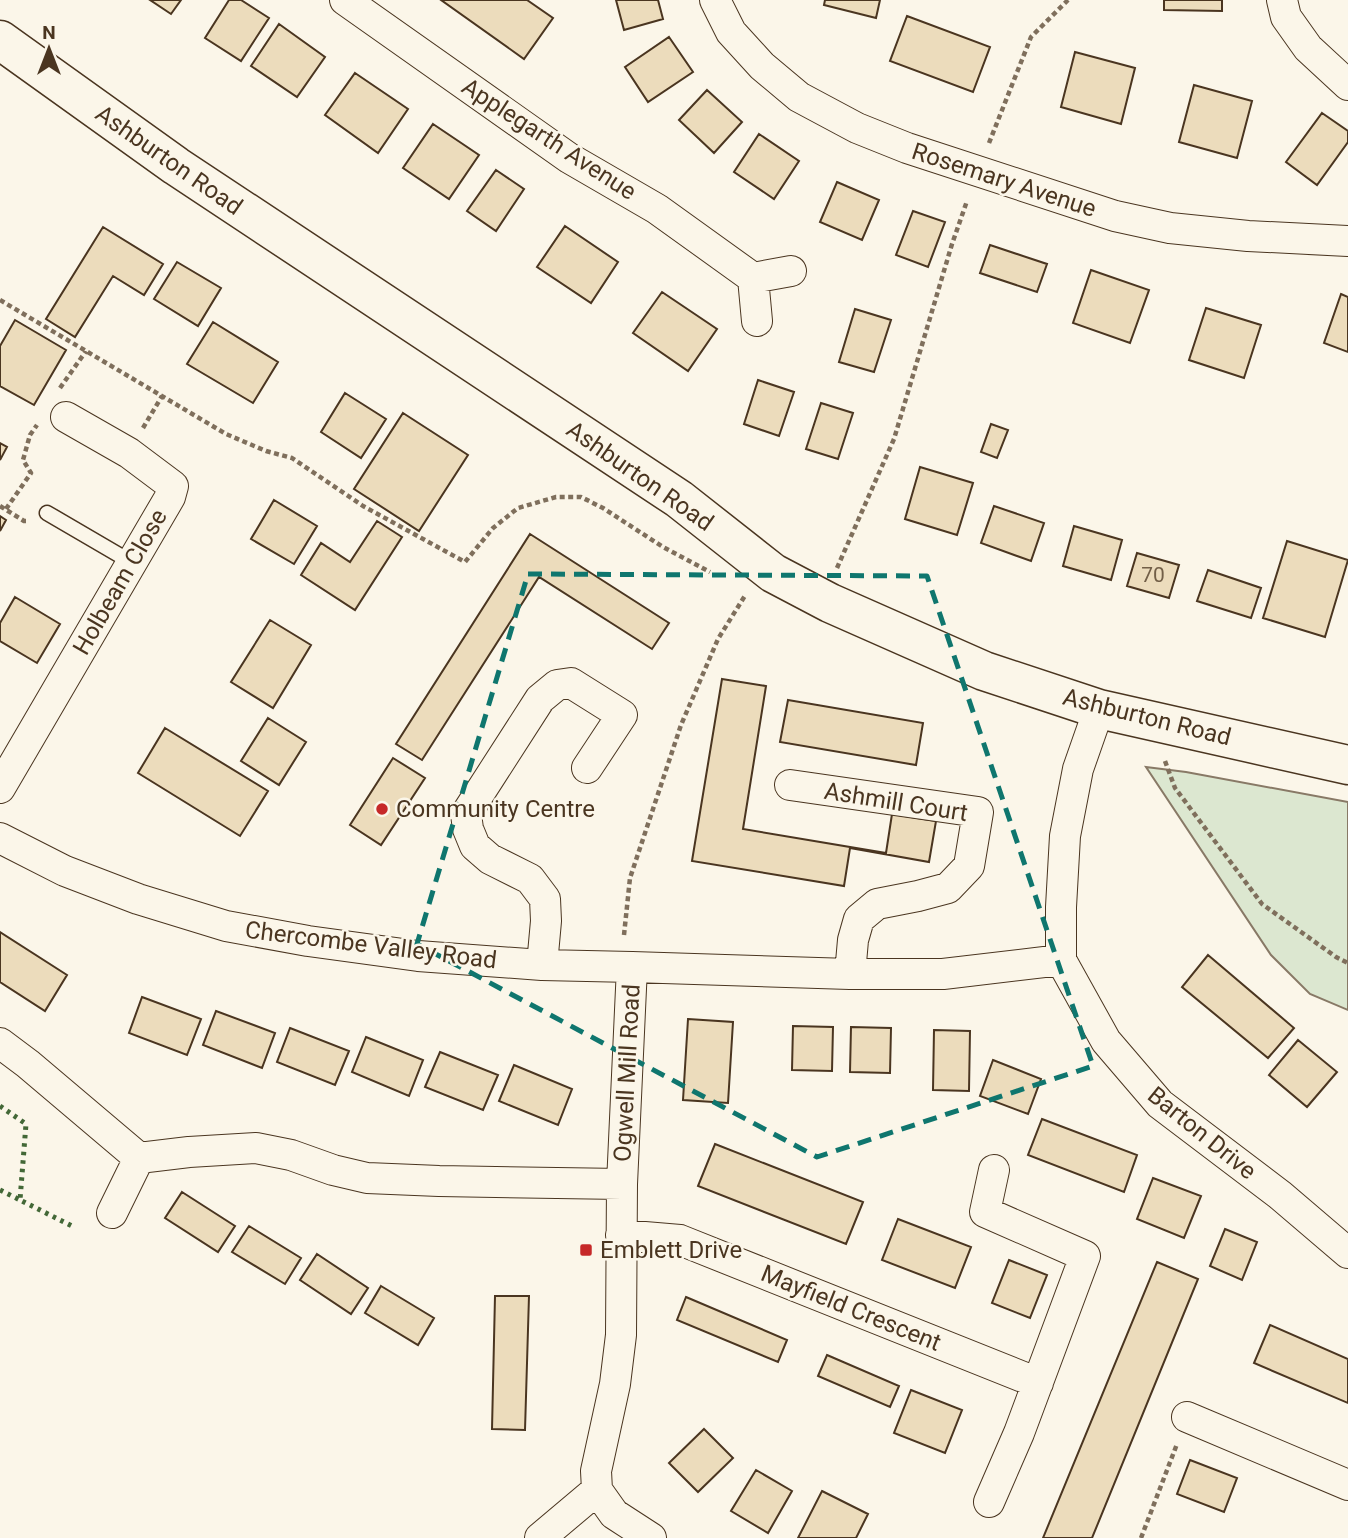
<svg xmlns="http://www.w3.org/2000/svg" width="1348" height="1538" font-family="Roboto,sans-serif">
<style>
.green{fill:#dce7d0;stroke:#887966;stroke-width:2}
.building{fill:#ecdcbc;stroke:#4a3520;stroke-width:2}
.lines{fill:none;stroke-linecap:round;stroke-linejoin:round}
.service-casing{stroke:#4a3520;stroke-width:17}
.minor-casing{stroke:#4a3520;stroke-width:32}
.primary-casing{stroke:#4a3520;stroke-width:41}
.path{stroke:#7f6f5c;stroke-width:4.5;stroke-dasharray:5 3.5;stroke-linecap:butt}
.service{stroke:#fbf6e9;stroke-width:14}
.minor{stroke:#fbf6e9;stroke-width:30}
.primary{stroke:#fbf6e9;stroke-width:38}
.hedge{stroke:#436837;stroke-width:5;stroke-dasharray:3.5 5;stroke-linecap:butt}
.marked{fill:none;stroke:#0f766e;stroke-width:5;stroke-dasharray:14 9;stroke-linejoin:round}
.poi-dot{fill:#c62828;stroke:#fbf6e9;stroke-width:2.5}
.labels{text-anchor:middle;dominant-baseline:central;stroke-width:5;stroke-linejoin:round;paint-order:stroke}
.number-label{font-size:21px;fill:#725f47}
.street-label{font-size:24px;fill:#4a3520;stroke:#fbf6e9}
.poi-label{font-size:24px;fill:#4a3520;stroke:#fbf6e9;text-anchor:start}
</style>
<rect width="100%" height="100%" fill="#fbf6e9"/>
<!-- green -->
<path class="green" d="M1146,767L1186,772L1348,802V1010L1310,994L1271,955Z"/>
<!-- building -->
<path class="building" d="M150,0H181L171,14Z
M229,0H241L269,18L241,61L205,38Z
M441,0H527L553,18L524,59Z
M616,0H658L663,19L624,30Z
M825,0H880L876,18L824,5Z
M1164,0H1222V11L1164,10Z
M907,16L990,47L973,92L890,61Z
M279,24L325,57L297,97L251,66Z
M669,37L693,72L648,102L625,67Z
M1075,52L1135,68L1121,124L1061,107Z
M355,73L408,109L378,153L325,115Z
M1194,85L1252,101L1237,158L1179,142Z
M707,90L742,122L714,153L679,120Z
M1322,113L1348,131V142L1317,185L1286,162Z
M433,124L479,155L449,199L403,168Z
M759,134L799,161L774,199L734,172Z
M496,170L524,189L496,231L467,211Z
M837,182L879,200L862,240L820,222Z
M913,211L945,222L928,267L896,255Z
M565,226L618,262L591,303L537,267Z
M103,227L163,264L144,295L113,276L75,337L46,319Z
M990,245L1047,264L1037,292L980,273Z
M177,262L221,288L198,326L154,299Z
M1091,270L1149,290L1130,343L1073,323Z
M662,292L717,329L688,371L633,333Z
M1341,294L1348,297V352L1324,343Z
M1206,308L1261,325L1244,378L1189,360Z
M855,309L891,320L874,372L839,362Z
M15,320L66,350L34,405L0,386V346Z
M213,322L278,362L253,403L187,364Z
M758,380L794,392L779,436L744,424Z
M345,393L386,419L361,458L321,432Z
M821,403L853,413L838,459L806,449Z
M403,413L468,455L419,531L354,489Z
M991,424L1008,430L997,458L981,452Z
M0,443L7,447L0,460Z
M920,467L973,483L957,535L905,519Z
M274,500L317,526L294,564L251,539Z
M994,506L1044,523L1031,561L981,543Z
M0,516L6,520L0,531Z
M377,521L402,537L355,610L301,575L321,543L350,562Z
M1074,526L1122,540L1111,580L1063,566Z
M530,534L669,623L652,649L539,577L422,760L396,744Z
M1287,541L1348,560L1325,637L1263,618Z
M1137,553L1179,565L1169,598L1127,586Z
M1208,570L1261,588L1251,618L1197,601Z
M15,597L60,624L37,663L0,641V623Z
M270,620L311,645L273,708L231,682Z
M722,679L766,686L743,829L886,853L892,814L936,821L929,862L850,848L844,886L692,861Z
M788,700L923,723L916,765L780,742Z
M268,718L306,742L279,785L241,761Z
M165,728L268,791L240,836L138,773Z
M393,758L425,778L381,845L350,825Z
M0,932L67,975L45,1011L0,982Z
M1208,955L1294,1028L1268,1058L1182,987Z
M142,997L201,1019L187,1055L129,1033Z
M216,1011L275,1033L262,1068L203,1045Z
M688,1019L733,1022L728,1103L683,1100Z
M793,1026L833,1027L832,1071L792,1070Z
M851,1027L891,1028L890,1073L850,1072Z
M290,1028L349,1051L335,1085L277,1062Z
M934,1030L970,1031L969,1091L933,1090Z
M366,1037L423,1060L409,1096L352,1072Z
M1298,1040L1337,1072L1307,1107L1269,1075Z
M440,1052L498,1075L483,1110L425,1087Z
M993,1060L1041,1079L1028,1114L980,1096Z
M514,1065L572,1089L558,1125L499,1101Z
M1042,1119L1137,1155L1124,1192L1028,1155Z
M715,1144L863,1202L846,1244L698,1186Z
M1153,1178L1201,1196L1184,1238L1137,1219Z
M182,1192L235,1226L218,1252L165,1218Z
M898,1219L971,1247L955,1288L882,1260Z
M249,1226L301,1258L285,1284L232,1252Z
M1225,1229L1257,1242L1242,1280L1210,1266Z
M317,1254L368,1288L351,1314L300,1280Z
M1009,1260L1047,1275L1030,1318L992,1303Z
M1157,1262L1198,1279L1092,1538H1043Z
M381,1286L434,1318L418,1345L365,1313Z
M495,1296H529L525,1430L492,1429Z
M686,1297L787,1340L778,1362L677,1320Z
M1270,1325L1348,1359V1403L1254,1363Z
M827,1355L899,1386L890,1407L818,1376Z
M911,1390L962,1410L945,1453L894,1433Z
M704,1429L733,1458L698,1492L669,1463Z
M1190,1460L1237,1478L1224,1512L1177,1494Z
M756,1470L792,1491L768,1533L731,1511Z
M822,1491L868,1514L856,1538H798Z"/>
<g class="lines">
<!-- service casing -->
<g class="service-casing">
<path id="service" d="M47,513L131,562"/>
</g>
<!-- minor casing -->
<g class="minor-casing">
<path id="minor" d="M345,0L569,158L657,209L753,278
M715,0L731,32L762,66L799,97L857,128L907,148L1115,216L1170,228L1248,236L1348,241
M1282,0L1286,17L1308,48L1348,85
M757,321L753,278L791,271
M1099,709L1078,769L1065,836L1061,907V960L1106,1041L1160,1104L1280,1195L1348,1253
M790,785L978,812L969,866L948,888L918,896L877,904L859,919L853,940L850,974
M0,788L170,497L173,486L129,453L66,417
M0,838L65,871L138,899L226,926L308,941L418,956L542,965L632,967
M542,965L546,921L545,899L530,879L490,859L475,846L468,829L466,814L540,699L557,685L571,683L622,715L587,768
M0,1043L28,1064L139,1158L189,1152L256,1148L291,1155L333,1170L367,1178L439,1181L622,1184
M112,1213L139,1158
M621,1235L680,1240L1038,1383
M1187,1417L1348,1485
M597,1490L614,1514L651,1538
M989,1502L1019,1433L1085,1256L985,1212L994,1170
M540,1538L597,1490L596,1471L615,1384L621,1335L622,1184L632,967L850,974H943L1061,960"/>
</g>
<!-- primary casing -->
<g class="primary-casing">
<path id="primary" d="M0,40L176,166L679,499L773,573L830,603L984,671L1099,709L1348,765"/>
</g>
<!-- path -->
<path class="path" d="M989,143L1031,37L1068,0
M0,300L226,434L266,451L292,458L363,506L465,562L493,528L518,508L556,497H581L603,508L663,547L710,572
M60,388L86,351
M143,428L162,396
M0,506L24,521H26
M6,509L31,473L23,460L30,435L37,425
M837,568L894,439L952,244L967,201
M1165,761L1175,788L1262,904L1336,957L1348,963
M624,935L630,878L681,725L718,639L746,594
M1141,1538L1177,1444"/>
<!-- service -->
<use href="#service" class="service"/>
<!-- minor -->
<use href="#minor" class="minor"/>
<!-- primary -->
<use href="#primary" class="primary"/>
<!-- hedge -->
<path class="hedge" d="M0,1106L26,1124L20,1200L72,1226
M0,1190L20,1200"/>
</g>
<!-- marked area -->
<path class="marked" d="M528,574L927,576L1093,1066L817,1157L417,944Z"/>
<!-- markers -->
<g class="poi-dot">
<circle cx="382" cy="809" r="7"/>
<rect x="579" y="1243" width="14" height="14" rx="3.5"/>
</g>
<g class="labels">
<!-- number labels -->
<g class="number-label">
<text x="1153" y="575">70</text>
</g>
<!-- street labels -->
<g class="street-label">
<text transform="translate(549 139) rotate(33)">Applegarth Avenue</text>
<text transform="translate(169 160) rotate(35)">Ashburton Road</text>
<text transform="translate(1004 180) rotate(18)">Rosemary Avenue</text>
<text transform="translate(640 476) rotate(35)">Ashburton Road</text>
<text transform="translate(120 582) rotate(-60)">Holbeam Close</text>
<text transform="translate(1147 717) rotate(14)">Ashburton Road</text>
<text transform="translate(896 802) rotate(9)">Ashmill Court</text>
<text transform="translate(371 945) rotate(7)">Chercombe Valley Road</text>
<text transform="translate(627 1073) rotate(-87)">Ogwell Mill Road</text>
<text transform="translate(1202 1133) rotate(39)">Barton Drive</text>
<text transform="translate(851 1308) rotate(22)">Mayfield Crescent</text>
</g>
<!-- poi labels -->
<g class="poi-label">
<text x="396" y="809">Community Centre</text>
<text x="600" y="1250">Emblett Drive</text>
</g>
</g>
<!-- north arrow -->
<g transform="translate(49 49)" stroke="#fbf6e9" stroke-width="5" paint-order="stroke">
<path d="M0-5L12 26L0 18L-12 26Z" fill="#4a3520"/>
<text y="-10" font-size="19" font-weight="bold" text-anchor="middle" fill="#4a3520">N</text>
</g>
</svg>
